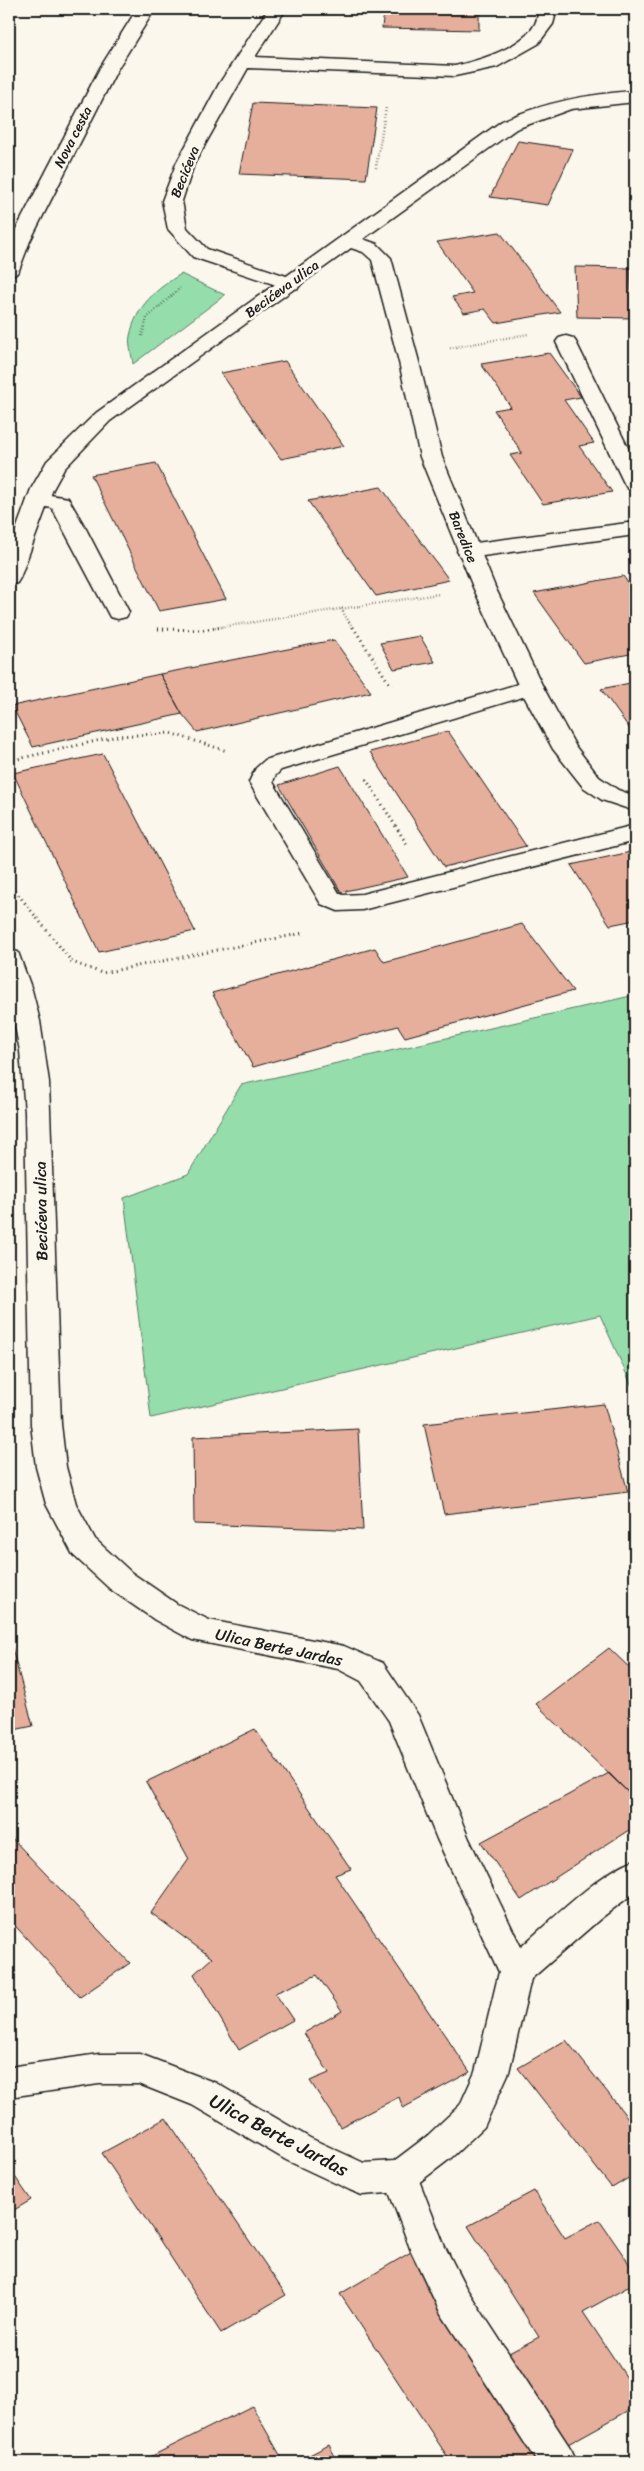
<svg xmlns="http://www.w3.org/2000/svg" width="644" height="2471" font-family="Sriracha,sans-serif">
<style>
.green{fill:#95ddab;stroke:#587c64}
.building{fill:#e6af9c;stroke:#1c1c1c}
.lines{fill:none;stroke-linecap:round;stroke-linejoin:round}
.service-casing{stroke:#1c1c1c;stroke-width:3}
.minor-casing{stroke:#1c1c1c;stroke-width:3}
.tertiary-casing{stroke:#1c1c1c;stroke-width:3}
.path-far1{stroke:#1c1c1c;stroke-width:2.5;stroke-dasharray:0.5 2.5;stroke-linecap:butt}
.path{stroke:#1c1c1c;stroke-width:3;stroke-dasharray:1 4;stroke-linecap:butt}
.service{fill:#fbf7ec;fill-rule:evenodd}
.minor{fill:#fbf7ec;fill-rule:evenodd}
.tertiary{fill:#fbf7ec;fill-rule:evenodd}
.labels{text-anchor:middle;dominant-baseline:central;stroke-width:5;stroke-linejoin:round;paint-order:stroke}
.far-street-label{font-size:14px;fill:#1c1c1c;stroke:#fbf7ec}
.street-label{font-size:16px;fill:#1c1c1c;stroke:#fbf7ec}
.near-street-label{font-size:19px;fill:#1c1c1c;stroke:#fbf7ec}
</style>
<rect width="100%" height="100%" fill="#fbf7ec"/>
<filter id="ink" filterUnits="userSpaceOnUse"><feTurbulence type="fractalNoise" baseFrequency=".02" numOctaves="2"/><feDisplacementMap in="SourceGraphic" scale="10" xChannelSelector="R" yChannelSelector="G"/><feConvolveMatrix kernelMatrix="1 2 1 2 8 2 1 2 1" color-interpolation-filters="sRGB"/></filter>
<g filter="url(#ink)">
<!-- green -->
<path class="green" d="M181,274L225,295L133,364C132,355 128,344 130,336C136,306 156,289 181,274Z
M635,995V1393L600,1315L151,1418L124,1198L188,1174L241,1085Z"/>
<!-- building -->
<path class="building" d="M384,9H479V30L382,28Z
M253,103L377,108L366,179L239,174Z
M518,141L573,149L548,205L490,197Z
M500,232L560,312L496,323L485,309L464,313L452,297L473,293L437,242Z
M575,267L630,268L633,318L577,317Z
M549,353L581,397L564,400L594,443L579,446L612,492L543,504L510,455L522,453L494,410L511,407L481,364Z
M285,361L344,446L281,459L221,373Z
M156,463L226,599L159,611L91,475Z
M381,487L449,580L376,596L308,501Z
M623,576L635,592V653L584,663L534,593Z
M420,636L435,662L394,669L380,643Z
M334,640L371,692L197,732L182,714L160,674Z
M160,674L182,714L33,747L12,706Z
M635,682V736L601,689Z
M448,731L526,846L444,867L370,752Z
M103,754L195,931L99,952L13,773Z
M340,766L408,877L341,892L279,785Z
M635,851V920L610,925L571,865Z
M522,924L573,991L405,1037L398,1026L253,1067L212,993L375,948L384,962Z
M604,1404L628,1492L444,1514L424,1424Z
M358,1429L363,1530L194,1524L193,1437Z
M9,1637L33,1726L9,1731Z
M609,1648L635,1673V1799L536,1704Z
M255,1729L351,1869L335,1875L470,2072L403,2108L399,2097L340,2127L310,2081L329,2073L304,2033L342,2011L317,1975L275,1993L293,2020L239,2050L194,1974L212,1958L151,1913L189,1859L146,1782Z
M609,1773L635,1799V1826L521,1900L481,1842Z
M9,1835L130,1963L80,1997L9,1919Z
M566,2040L635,2127V2174L612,2188L518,2068Z
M166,2118L286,2295L221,2333L102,2153Z
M9,2168L31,2200L9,2213Z
M534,2191L565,2238L599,2220L635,2272V2283L583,2312L635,2390V2407L568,2444L509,2353L539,2337L468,2226Z
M411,2252L544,2462H451L340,2294Z
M252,2406L284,2462H146L144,2460Z
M329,2445L338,2462H296Z"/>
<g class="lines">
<!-- service casing -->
<g class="service-casing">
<path id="service" d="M268,9H286L255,57L455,66C480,60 522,48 535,24C537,20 538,14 539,9H557L553,24L538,44L497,67L455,76L248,68L194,164L182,201L187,228L207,249L298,280L301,284L298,288L291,290L193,257L168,229L162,201L176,164L219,84Z
M566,336L573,338L576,342L635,462V489L627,488L624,483L556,342L559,338Z
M38,493L68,498L86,529L129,612L126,617L118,619L110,617L52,508L30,504L27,499L30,494Z
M635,522V535L468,558L460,556L457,551L460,546L468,544Z
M531,680L539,682L543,687L539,692L281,770L275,776L273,782L339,893L343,895L362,894L635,825V841L362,910L338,911L321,904L249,782L256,768L265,760Z
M401,2160L413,2165L445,2247L466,2288L571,2449L577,2462H537L440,2312L411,2251L383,2176L389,2165Z"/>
</g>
<!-- minor casing -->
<g class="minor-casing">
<path id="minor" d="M635,91V102L571,109L516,129L363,239L377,244L391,258L419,362L442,457L495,587L543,687L576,747L599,777L618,790L635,796V811L602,800L583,787L553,749L519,687L473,587L420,457L399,362L372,260L363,252L351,248L110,421L64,469L53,489L20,578L17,583L9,585V549L31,489L47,461L96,413L502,121C545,102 588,94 635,91Z
M9,950L18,952L32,990L40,1021L49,1082L61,1424L66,1467L76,1504L95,1539L132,1573L177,1604L209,1620L344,1646L383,1663L418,1715L469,1839L521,1947C548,1923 602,1870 635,1860V1892L600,1919L531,1979L509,2072L484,2127L451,2158L413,2187L401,2192L362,2195L350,2190L286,2160L192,2105L139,2084H99L9,2097V2067L99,2054H140L216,2083L310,2138L364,2163L394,2161L427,2136L460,2105L475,2072L499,1972L437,1839L389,1721L361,1681L338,1669L192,1640L155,1620L110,1589L73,1555L46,1504L36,1467L31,1424L25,1112L20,1051L9,997Z"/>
</g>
<!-- tertiary casing -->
<g class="tertiary-casing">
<path id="tertiary" d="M137,9H155L118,68L30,241L19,270L16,274L9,276L10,241L100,68Z"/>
</g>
<!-- path-far1 -->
<path class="path-far1" d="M376,168L386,107
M142,336L147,318L180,288
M450,348L528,334
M341,609L353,628
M215,628L439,594"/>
<!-- path -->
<path class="path" d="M353,627L391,686
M158,629L203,630L223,627
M9,761L118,736L170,733L227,751
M366,779L408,846
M9,883L72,962L102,973L304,933"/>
<!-- service -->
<use href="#service" class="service"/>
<!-- minor -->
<use href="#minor" class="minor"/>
<!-- tertiary -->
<use href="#tertiary" class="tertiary"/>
</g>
</g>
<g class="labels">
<!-- far-street labels -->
<g class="far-street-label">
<text transform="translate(73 137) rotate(-63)">Nova cesta</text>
<text transform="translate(185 172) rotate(-68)">Becićeva</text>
<text transform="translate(282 289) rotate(-36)">Becićeva ulica</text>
<text transform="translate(463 537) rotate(68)">Baredice</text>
</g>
<!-- street labels -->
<g class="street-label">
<text transform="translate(41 1211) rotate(-91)">Becićeva ulica</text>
<text transform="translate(279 1647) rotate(12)">Ulica Berte Jardas</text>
</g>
<!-- near-street labels -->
<g class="near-street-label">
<text transform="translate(279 2135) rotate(28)">Ulica Berte Jardas</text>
</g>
</g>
<!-- margin -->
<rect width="644" height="2471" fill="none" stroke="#fbf7ec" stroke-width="30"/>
<rect x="15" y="15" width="614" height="2441" fill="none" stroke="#1c1c1c" stroke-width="2" filter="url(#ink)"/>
</svg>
